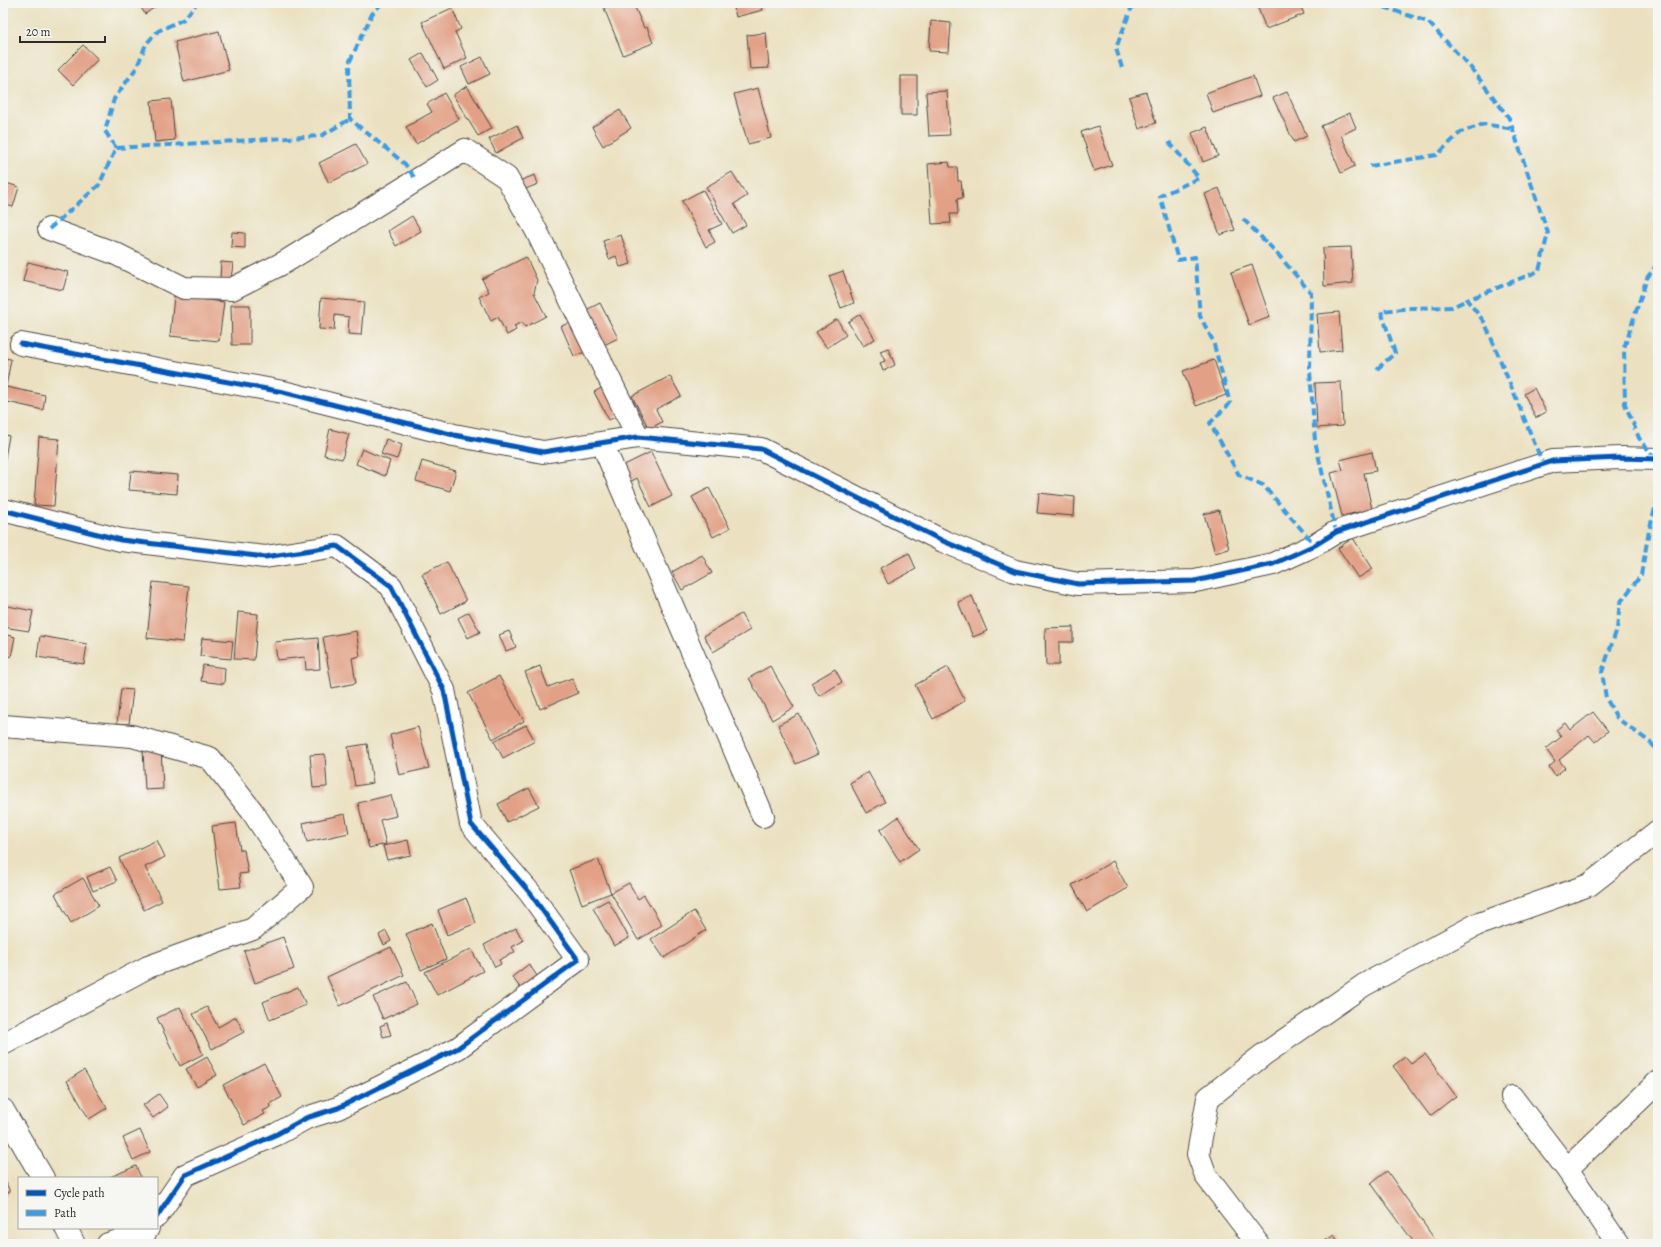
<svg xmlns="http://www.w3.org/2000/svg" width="1661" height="1247" font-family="Alegreya,serif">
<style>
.building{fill:#e2a186}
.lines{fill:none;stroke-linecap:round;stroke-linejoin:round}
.minor-casing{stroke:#484642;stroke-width:24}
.minor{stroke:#fff;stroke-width:22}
.quiet{stroke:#3d9ce1;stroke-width:4;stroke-dasharray:8 4;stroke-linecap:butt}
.cycleway-casing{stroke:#f6f6f2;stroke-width:8}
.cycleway{stroke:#0057b8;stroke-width:5}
</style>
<rect width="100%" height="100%" fill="#f6f6f2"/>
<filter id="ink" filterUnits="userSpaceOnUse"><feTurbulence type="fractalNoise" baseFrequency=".025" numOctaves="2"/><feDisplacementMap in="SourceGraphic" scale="8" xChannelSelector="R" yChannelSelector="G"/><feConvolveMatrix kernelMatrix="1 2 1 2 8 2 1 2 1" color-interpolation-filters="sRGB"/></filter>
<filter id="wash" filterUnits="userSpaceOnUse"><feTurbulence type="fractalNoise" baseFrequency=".012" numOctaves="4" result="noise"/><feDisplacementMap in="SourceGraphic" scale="16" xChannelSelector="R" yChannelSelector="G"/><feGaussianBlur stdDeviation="0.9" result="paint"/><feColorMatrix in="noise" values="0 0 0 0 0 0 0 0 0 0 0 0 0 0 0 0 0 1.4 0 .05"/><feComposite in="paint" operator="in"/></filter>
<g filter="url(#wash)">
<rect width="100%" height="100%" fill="#ebe1c1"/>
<g id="blocks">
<!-- building -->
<path class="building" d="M138,3H157L158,5L145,14Z
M616,3H633L644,28L647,27L653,43L623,55L604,8Z
M733,3H761L763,10L736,17Z
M1256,3H1299L1304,14L1266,29Z
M452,8L461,29L455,32L467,58L444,69L422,22Z
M931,21L951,23L949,52L929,51Z
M219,31L229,70L184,82L175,42Z
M766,33L769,68L750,69L747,35Z
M83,45L98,59L73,85L58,70Z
M423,53L438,80L427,87L411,60Z
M482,57L490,74L469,84L461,67Z
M901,76H917V115H901Z
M1253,76L1260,96L1213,113L1206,93Z
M467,86L492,128L478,136L453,95Z
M758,88L771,138L748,144L734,94Z
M947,91L950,135L929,136L926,92Z
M1146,92L1156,123L1139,129L1129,97Z
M1287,92L1307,136L1294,142L1273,98Z
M444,93L459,119L416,144L406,127L432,112L427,104Z
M171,99L175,140L155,142L151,101Z
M620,110L631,128L603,146L592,127Z
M1350,113L1356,128L1341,135L1355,166L1341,173L1321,126Z
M517,125L523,138L496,153L489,139Z
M1098,126L1112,165L1094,171L1081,132Z
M1207,127L1218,156L1203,162L1192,133Z
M356,144L367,164L329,183L319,163Z
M949,162L950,167H957L958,181H961L963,198L957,199L958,214H950L951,223L932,224L928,164Z
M732,172L747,196L734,204L746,225L732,233L706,187Z
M535,175L538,184L523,190L519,181Z
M3,182L19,187L13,207L3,204Z
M1219,188L1235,230L1220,235L1205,194Z
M703,190L722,224L709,230L715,242L706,247L682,201Z
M412,216L421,231L396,246L388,231Z
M232,232L245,233V248L231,247Z
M621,235L631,264L620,267L616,256L609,259L603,241Z
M1351,247L1353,283L1324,286L1323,248Z
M526,257L537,280L534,293L546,316L525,327L522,322L514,326L516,330L507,335L498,317L491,321L479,297L489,292L482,279Z
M28,262L68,272L63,290L23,281Z
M221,262L233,263L231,280L220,279Z
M1252,265L1270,317L1249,325L1231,272Z
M843,271L854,303L841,308L829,276Z
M174,296L224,302L219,341L170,336Z
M321,298L364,302L361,335L348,334L349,317L335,315L334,330L319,329Z
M600,303L618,338L604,345L586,310Z
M231,305H250V345H232Z
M1339,312L1342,350L1320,352L1317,314Z
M860,314L875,339L863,346L848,322Z
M837,319L846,335L827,348L816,332Z
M575,321L588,351L574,356L561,326Z
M888,348L895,365L883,371L880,363L885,361L880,351Z
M3,358L11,359L6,387L45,395L43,410L3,401Z
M1214,360L1226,395L1196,406L1183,371Z
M670,376L681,396L656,409L662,422L649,429L632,396Z
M1341,382L1343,426L1317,428L1315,383Z
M607,385L621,414L609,420L594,392Z
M1534,388L1546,412L1536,418L1524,394Z
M330,429L349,434L342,459L324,455Z
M3,434L9,436L4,463H3Z
M39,437L59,439L54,506L34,505Z
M386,439L402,445L397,459L381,454Z
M362,449L390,461L385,476L356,464Z
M651,452L672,496L651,507L637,478L626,484L618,468Z
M1372,452L1376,471L1364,473L1372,509L1342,516L1331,473L1343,470L1340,460Z
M422,461L456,471L450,491L416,481Z
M131,471L178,475L177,494L129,490Z
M709,488L730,528L713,537L692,497Z
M1039,493L1075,497L1074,516L1037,513Z
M1219,510L1229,549L1215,553L1204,514Z
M1353,538L1373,569L1358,578L1338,548Z
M909,553L916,569L888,584L880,568Z
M702,555L712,573L682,590L672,572Z
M447,562L466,601L441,614L422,574Z
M153,582L189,586L183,642L147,638Z
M972,596L987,631L973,637L958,602Z
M3,605L33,611L29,631L3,627Z
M238,612L258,614L254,660L234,659Z
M469,612L480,632L468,638L458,618Z
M741,614L750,630L713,652L704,636Z
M1073,627V642H1059V665H1046L1045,628Z
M356,631L360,656L352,658L356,683L332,688L323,637Z
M509,631L516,647L506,651L499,635Z
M3,634L15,637L11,657L3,655Z
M40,636L87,644L84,664L37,657Z
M202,638L233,641L231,659L200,656Z
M318,638L320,669L306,670L305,657L277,660L275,642Z
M203,665L225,668L224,684L201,681Z
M540,666L548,687L572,678L578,693L540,709L525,672Z
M770,666L794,707L772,720L749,678Z
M948,667L965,701L933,719L915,685Z
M835,669L842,682L819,696L811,683Z
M499,676L524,721L493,739L468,693Z
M121,689L133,690L129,724L117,723Z
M1593,712L1608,731L1595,742L1589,735L1559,760L1565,768L1555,776L1549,767L1555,762L1546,749L1561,737L1556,730L1565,723L1570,730Z
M799,714L818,754L796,764L778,725Z
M526,725L535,741L503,758L494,741Z
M418,727L429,768L399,775L390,735Z
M367,744L373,783L355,786L348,747Z
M161,748L163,789L145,790L143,749Z
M325,754L327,787L313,788L310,755Z
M868,772L885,802L866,813L850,783Z
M529,788L539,806L507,822L498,804Z
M391,795L396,816L380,820L386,844L369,848L358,803Z
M345,814L349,833L307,842L303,823Z
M898,817L919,849L900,862L880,830Z
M236,823L240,850H244L248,873L239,874L241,887L220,889L212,826Z
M157,840L165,857L145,867L162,901L144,910L119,858Z
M408,840L411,855L387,860L383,846Z
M598,859L611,893L629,883L638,899L644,895L662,925L638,940L611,893L582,904L569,870Z
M1113,861L1128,888L1087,912L1072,885Z
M110,867L117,881L93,891L87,877Z
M83,878L99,906L71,923L55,894Z
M466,898L476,923L447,935L438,910Z
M608,900L629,938L614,946L593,908Z
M694,911L706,930L664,958L651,939Z
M432,923L446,959L421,970L406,934Z
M516,928L523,941L512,947L515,952L499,960L501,964L495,967L484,945Z
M386,931L391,941L384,945L379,935Z
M283,937L294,969L255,983L244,951Z
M391,947L404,975L340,1006L327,977Z
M471,949L483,971L437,995L425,972Z
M529,964L541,982L525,994L512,977Z
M407,982L417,1004L383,1019L373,997Z
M298,987L306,1005L270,1020L263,1002Z
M180,1007L203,1054L180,1066L157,1018Z
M207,1007L218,1027L236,1017L244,1032L212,1049L193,1014Z
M387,1023L391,1035L383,1037L380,1026Z
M1425,1054L1456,1096L1430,1116L1393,1066L1405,1057L1411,1064Z
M207,1057L217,1075L197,1087L186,1069Z
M264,1063L282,1097L270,1104L271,1107L263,1111L265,1114L244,1125L223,1085Z
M84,1070L107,1108L89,1119L67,1081Z
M159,1094L168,1107L153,1118L143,1105Z
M140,1130L150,1152L133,1160L123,1138Z
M136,1166L141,1178H108Z
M1387,1171L1438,1244H1415L1371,1183Z
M3,1175L10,1192L3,1195Z
M1334,1235L1340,1244H1320Z"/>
</g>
</g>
<g filter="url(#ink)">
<use href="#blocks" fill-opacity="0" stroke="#484642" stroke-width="1"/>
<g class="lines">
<!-- minor casing -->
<g class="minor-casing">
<path id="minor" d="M49,229L114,253L184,288L232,289L285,262L465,150L507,178L536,230L638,437
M21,344L283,392L454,435L543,452L638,437L761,449L943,541L1015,571L1078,584L1195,581L1273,564L1315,545L1336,532L1553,461L1620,458L1658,459
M602,443L763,816
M3,510L121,540L265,557L337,546L391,586L444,690L471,824L530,893L578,960L458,1048L338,1108L306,1118L277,1134L185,1175L157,1216
M3,726L132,736L210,758L252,811L302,887L253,929L148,967L3,1044
M1512,1097L1567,1169
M3,1110L43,1178
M66,1228L74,1244
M108,1244L145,1233L148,1228
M1258,1244L1206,1176L1198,1154L1208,1098L1263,1055L1364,985L1476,925L1589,885L1658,831
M1618,1244L1567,1169L1658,1082"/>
</g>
<!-- minor -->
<use href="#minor" class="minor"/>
<!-- quiet -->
<path class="quiet" d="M382,3L372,14L349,63L350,119L405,164L416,180
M1372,3L1428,22L1471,68L1509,118L1548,233L1539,271L1467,300L1485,323L1543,464
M1328,4L1335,3
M1122,68L1116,48L1131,9L1138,3
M1169,142L1199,178L1160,196L1178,260L1195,257L1200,316L1213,341L1230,403L1210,423L1239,475L1263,485L1315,545
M116,148L105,131L114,99L137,67L146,44L158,31L184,19L197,3
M1370,166L1437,155L1461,132L1484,124L1513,129
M1243,219L1275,251L1311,293L1310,371L1315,441L1336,532
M49,229L99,185L116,148L321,136L350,119
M1658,263L1647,278L1624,348L1625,404L1639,438L1655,459L1658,468
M1377,369L1395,353L1381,311L1412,308L1452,307L1467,300
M1658,497L1649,531L1641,575L1620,603L1617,629L1602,672L1606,698L1617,718L1651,743L1658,751"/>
<!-- cycleway casing -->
<g class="cycleway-casing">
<path id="cycleway" d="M21,344L283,392L454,435L543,452L638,437L761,449L943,541L1015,571L1078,584L1195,581L1273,564L1315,545L1336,532L1553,461L1620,458L1658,459
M3,510L121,540L265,557L337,546L391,586L444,690L471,824L530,893L578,960L458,1048L338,1108L306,1118L277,1134L185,1175L157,1216"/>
</g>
<!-- cycleway -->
<use href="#cycleway" class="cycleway"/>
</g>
</g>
<!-- margin -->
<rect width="1661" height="1247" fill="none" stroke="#f6f6f2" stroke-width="16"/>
<!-- legend -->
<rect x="18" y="1177" width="140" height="52" fill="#f6f6f2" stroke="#a5a5a2"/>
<rect x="26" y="1190" width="20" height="6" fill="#0057b8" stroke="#a5a5a2"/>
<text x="54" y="1197" font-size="12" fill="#2b2b2b">Cycle path</text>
<rect x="26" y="1210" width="20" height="6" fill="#3d9ce1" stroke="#a5a5a2"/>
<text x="54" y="1217" font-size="12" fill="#2b2b2b">Path</text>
<!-- scale -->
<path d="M20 36v6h85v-6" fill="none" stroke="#2b2b2b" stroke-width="2"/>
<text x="26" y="36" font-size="12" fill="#2b2b2b" stroke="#f6f6f2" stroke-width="3" paint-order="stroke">20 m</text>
</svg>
